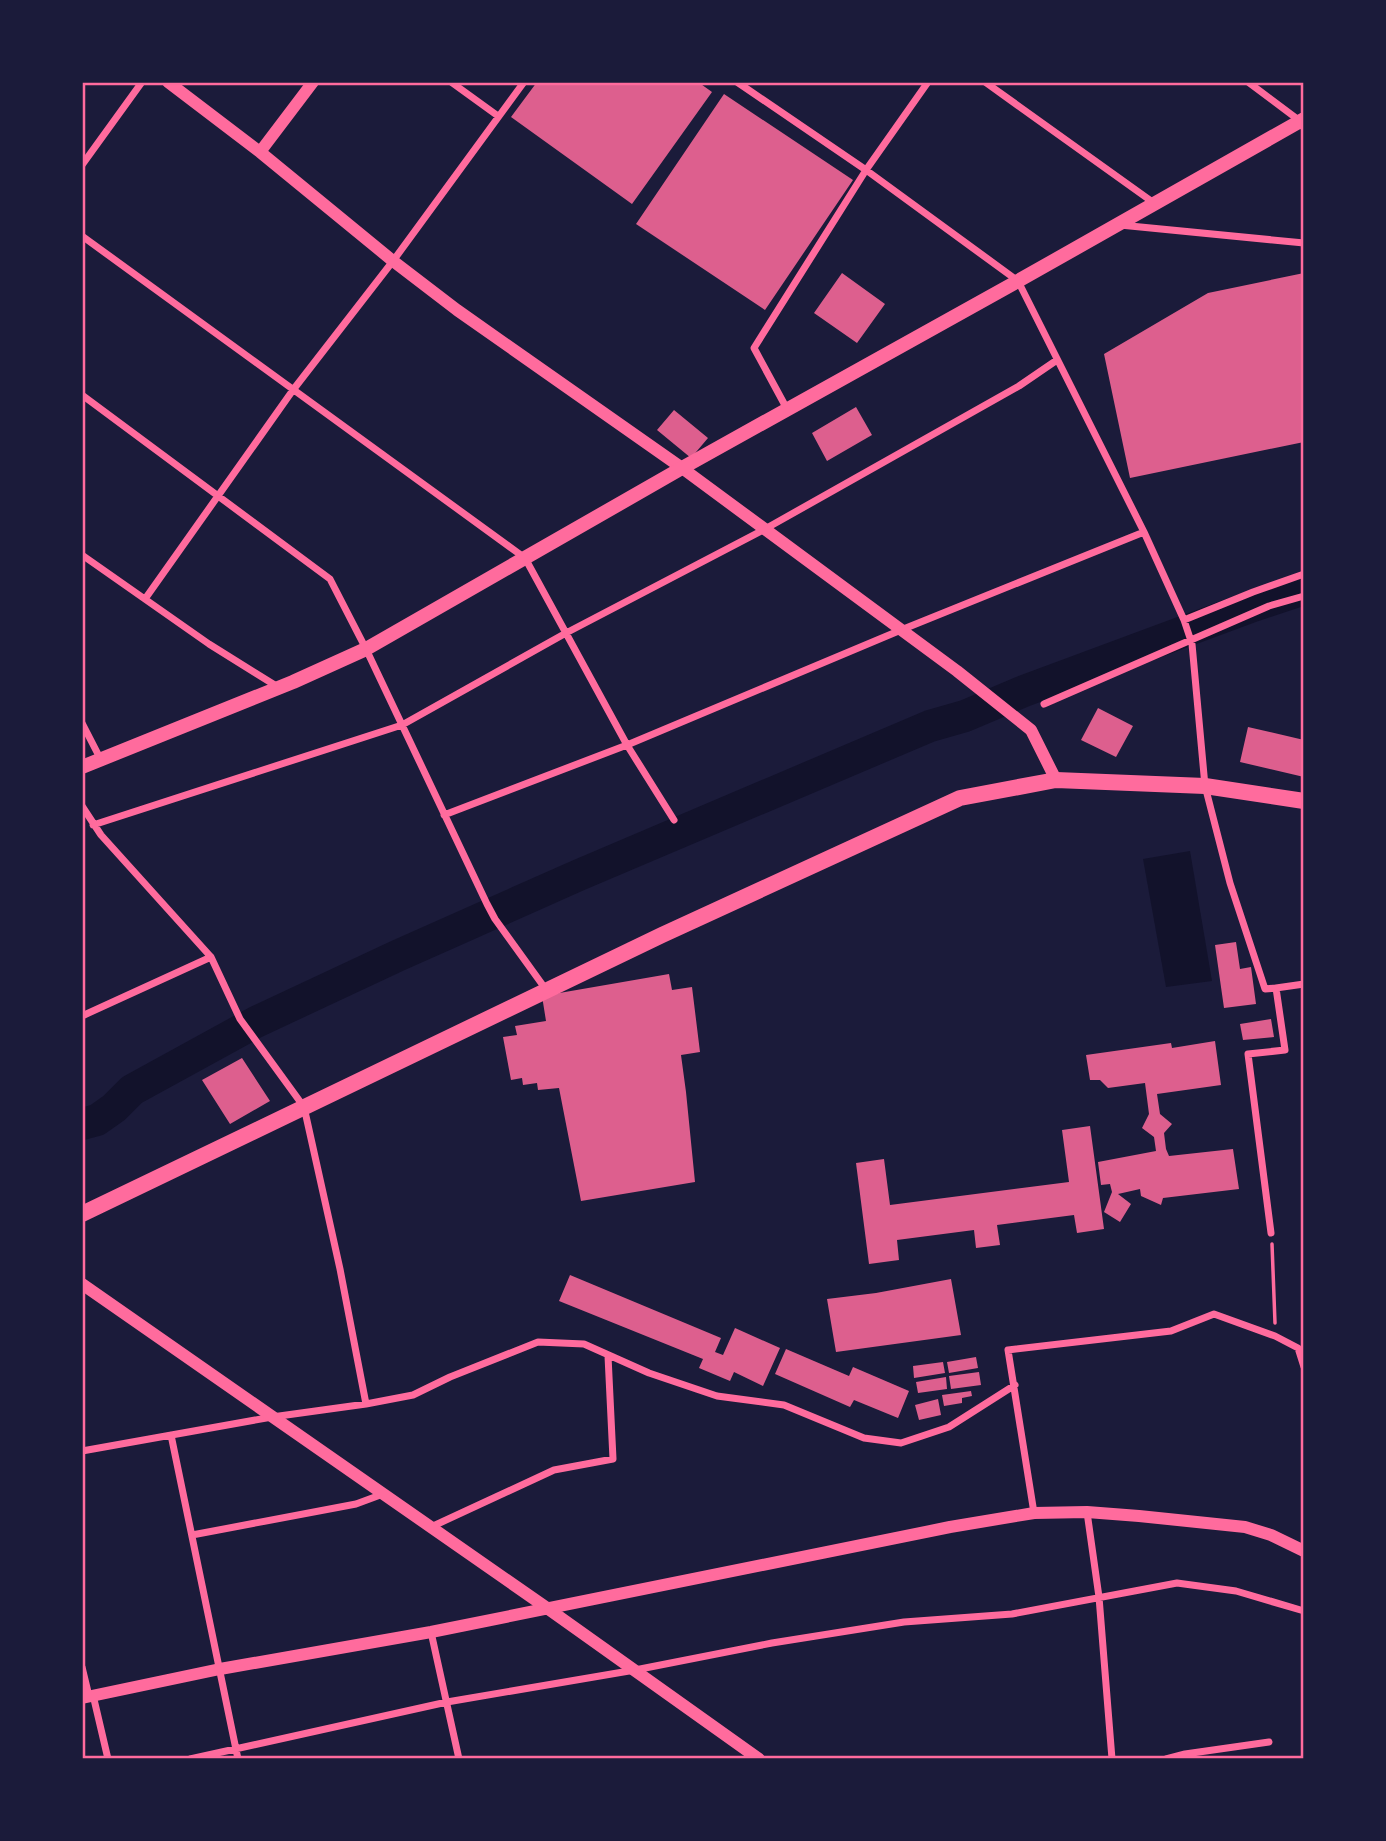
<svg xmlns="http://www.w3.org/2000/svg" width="1386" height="1841" font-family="Arial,sans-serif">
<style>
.water{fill:#12122b}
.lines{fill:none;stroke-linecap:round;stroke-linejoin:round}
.river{stroke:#12122b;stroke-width:32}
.building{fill:#dd5f8e}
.path{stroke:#ff6b9d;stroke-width:3.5}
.minor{stroke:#ff6b9d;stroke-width:7}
.tertiary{stroke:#ff6b9d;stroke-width:12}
.secondary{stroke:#ff6b9d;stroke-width:14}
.primary{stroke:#ff6b9d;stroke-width:16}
.neatline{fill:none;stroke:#ff6b9d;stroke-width:2.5}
</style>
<rect width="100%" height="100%" fill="#1b1b3a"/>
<!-- water -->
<path class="water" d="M1190,851L1212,981L1166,987L1143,859Z"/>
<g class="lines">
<!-- river -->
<path class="river" d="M82,1124L97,1120L114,1108L132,1090L256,1022L397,956L579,875L930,726L965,716L1024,691L1253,606L1304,589"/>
</g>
<!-- building -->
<path class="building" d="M537,82H698L712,92L632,204L511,117Z
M724,94L853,180L765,310L636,224Z
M842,273L885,304L857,343L814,313Z
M1304,273V442L1130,478L1104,354L1208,293Z
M856,407L872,435L827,461L812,433Z
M674,410L708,438L691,458L657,430Z
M1098,708L1133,726L1116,757L1081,740Z
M1248,727L1304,740V777L1240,762Z
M1236,942L1240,969L1251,967L1256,1004L1224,1008L1215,945Z
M669,974L672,990L692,987L700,1052L681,1055L686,1092L695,1182L581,1201L559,1088L538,1090L537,1083L523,1085L522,1078L511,1080L503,1037L517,1035L515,1026L546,1021L542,996Z
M1271,1019L1274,1037L1243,1040L1240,1024Z
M1215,1041L1221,1085L1157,1094L1160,1114L1172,1124L1164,1133L1166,1149L1169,1156L1233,1149L1239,1189L1163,1198L1161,1205L1141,1196L1140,1189L1118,1194L1131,1204L1120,1222L1104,1212L1112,1192L1110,1184L1101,1185L1098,1162L1156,1151L1154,1137L1142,1128L1149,1114L1145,1083L1108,1088L1100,1080H1090L1086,1055L1171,1043L1172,1048Z
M242,1058L270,1101L230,1124L202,1080Z
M1090,1126L1104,1229L1077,1233L1074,1215L997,1225L1000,1245L976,1248L974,1230L897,1240L899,1260L869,1264L856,1163L884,1159L890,1205L1069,1182L1062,1130Z
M570,1275L721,1338L715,1352L723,1355L735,1328L780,1348L763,1386L734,1372L730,1381L699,1368L703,1359L559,1301Z
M951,1279L961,1335L836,1352L827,1299L876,1293Z
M786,1349L849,1376L853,1367L909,1391L898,1418L854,1400L850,1407L775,1374Z
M976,1357L978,1368L949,1373L947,1362Z
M943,1362L945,1373L914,1378L913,1366Z
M979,1372L981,1385L951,1389L949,1376Z
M946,1377L947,1389L918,1393L916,1382Z
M971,1391L972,1396L962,1398V1403L944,1406L942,1395Z
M938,1399L941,1415L919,1420L915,1405Z"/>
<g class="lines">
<!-- path -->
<path class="path" d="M1272,1244L1275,1323"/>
<!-- minor -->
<path class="minor" d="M451,82L498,116
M737,82L866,170L1018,281L1144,532L1184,620L1192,644L1205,786L1230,883L1265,989L1276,988L1285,1050L1248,1054L1271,1233
M985,82L1154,203
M1248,82L1300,121L1304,128
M82,165L142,82
M1120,225L1304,243
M82,236L525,558L627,745L674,820
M82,395L330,579L366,649L487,904L495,919L547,991
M787,409L754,348L866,170L928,82
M82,555L209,644L278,687
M145,599L293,390L393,261L524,82
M1184,620L1253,592L1304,574
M1044,704L1269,606L1304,596
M82,723L101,760
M82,806L101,835L211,957L240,1019L304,1107L340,1269L366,1404
M444,815L627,745L901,630L1144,532
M93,825L402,725L566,633L765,529L1019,386L1057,360
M1276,988L1304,984
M82,1016L211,957
M171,1435L238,1759
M82,1451L272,1417L366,1404L413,1395L450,1377L538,1342L584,1344L649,1373L717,1396L784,1405L864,1438L901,1443L949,1427L1015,1385
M1087,1512L1099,1597L1112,1759
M1034,1513L1008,1350L1171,1331L1214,1314L1275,1336L1298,1348L1304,1367
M431,1527L554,1470L613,1459L608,1356
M192,1535L356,1504L383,1494
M431,1632L459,1759
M82,1667L89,1696
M93,1695L108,1759
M1185,1754L1269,1742
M190,1759L447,1702L635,1670L772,1643L904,1622L1012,1614L1177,1583L1236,1591L1304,1611
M1166,1759L1185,1754L1186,1759"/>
<!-- tertiary -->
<path class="tertiary" d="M168,82L260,152L393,261L457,310L682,468L957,671L1031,730L1056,780
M260,152L313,82
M82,1284L547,1608L759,1759
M82,1698L220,1669L431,1632L950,1527L1034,1513L1087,1512L1139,1516L1245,1527L1271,1535L1304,1551"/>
<!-- secondary -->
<path class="secondary" d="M82,767L293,682L366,649L682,468L1018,281L1304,119"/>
<!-- primary -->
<path class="primary" d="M82,1214L662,935L960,798L1056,780L1205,786L1304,801"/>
</g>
<!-- border -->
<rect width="1386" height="1841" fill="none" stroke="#1b1b3a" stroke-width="168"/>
<rect x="84" y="84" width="1218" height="1673" class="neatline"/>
</svg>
